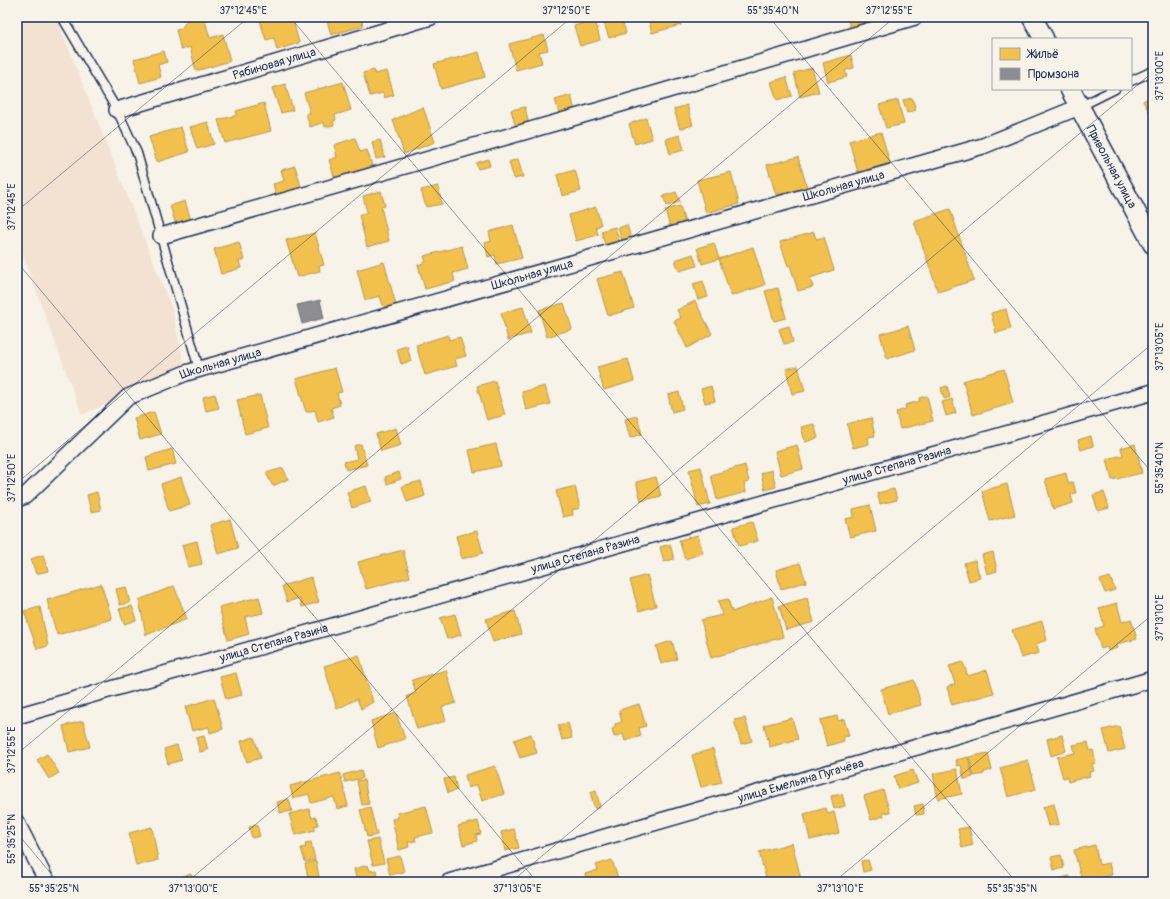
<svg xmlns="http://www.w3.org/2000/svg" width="1170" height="899" font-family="Pangolin,sans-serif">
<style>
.built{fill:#f3e2d1}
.homes{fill:#f2c14e;stroke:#b29553}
.industry{fill:#8d8d92;stroke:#6b7182}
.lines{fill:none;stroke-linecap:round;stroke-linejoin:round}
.service-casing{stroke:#1b2f5e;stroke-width:11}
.minor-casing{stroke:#1b2f5e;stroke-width:18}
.tertiary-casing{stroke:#1b2f5e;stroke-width:22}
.service{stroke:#f7f3e8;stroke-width:8}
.minor{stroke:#f7f3e8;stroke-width:15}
.tertiary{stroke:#f7f3e8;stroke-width:19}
.ticks{fill:none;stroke:#1b2f5e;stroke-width:1;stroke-opacity:0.45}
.labels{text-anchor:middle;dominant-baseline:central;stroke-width:4;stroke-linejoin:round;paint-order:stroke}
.street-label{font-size:12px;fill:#1b2f5e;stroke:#f7f3e8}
.neatline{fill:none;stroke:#1b2f5e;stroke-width:1.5}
.ticks-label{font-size:10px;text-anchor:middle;fill:#1b2f5e}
</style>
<rect width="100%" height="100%" fill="#f7f3e8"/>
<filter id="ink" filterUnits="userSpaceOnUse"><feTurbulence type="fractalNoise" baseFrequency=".025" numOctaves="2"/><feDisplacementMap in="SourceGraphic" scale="8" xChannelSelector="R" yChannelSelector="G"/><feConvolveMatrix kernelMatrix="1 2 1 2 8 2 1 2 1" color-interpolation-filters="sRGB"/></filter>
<g filter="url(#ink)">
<!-- built -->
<path class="built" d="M17,17H47L59,24L172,309L185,367L82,415L17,239Z"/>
<!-- homes -->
<path class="homes" d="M189,17H204L210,38L223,34L230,61L196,71L190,47L181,50L176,30L181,29Z
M274,17H292L299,43L277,50L274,38L266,40L260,21Z
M326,17H361L363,26L331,35Z
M602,17H621L626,33L609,38Z
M648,17H679L681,25L652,33Z
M847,17H873L875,24L851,31Z
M595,20L600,40L580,46L574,26Z
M544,35L548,50L539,52L542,63L516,70L509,44Z
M164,51L167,62L158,65L161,77L140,83L134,59Z
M479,52L485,77L441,89L434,64Z
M851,55L854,68L845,70L847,77L828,82L823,63Z
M812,68L819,92L800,97L794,73Z
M374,70L375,74L387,71L394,95L384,98L383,93L370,96L363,73Z
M786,77L792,96L777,100L771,82Z
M343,82L351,110L335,115L336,120L333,121L334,125L325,127L324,122L310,127L306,114L310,113L304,93Z
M285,84L293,110L281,113L272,88Z
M571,95L576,115L561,119L555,100Z
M1152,96L1153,99V119L1143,101Z
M912,98L916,110L907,113L903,100Z
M898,100L904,124L886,128L879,105Z
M264,103L271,131L225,143L218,120L237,115L236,111Z
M687,105L693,125L680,129L674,109Z
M423,107L435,142L404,154L393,120Z
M525,107L529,125L516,128L511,110Z
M646,118L652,139L635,144L629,124Z
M208,122L214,144L197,149L190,127Z
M181,127L189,152L157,162L149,137Z
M881,132L890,163L858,172L849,141Z
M680,135L684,150L670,154L666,139Z
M355,138L360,152L367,150L373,168L335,179L329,160L337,157L334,145Z
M380,140L385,157L376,159L372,142Z
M798,157L807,187L776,195L767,165Z
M488,159L490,166L478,169L476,163Z
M518,159L523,177L514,179L509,162Z
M295,166L303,193L277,200L273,184L284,181L281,170Z
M575,170L581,191L562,196L557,175Z
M731,172L739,204L706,213L697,180Z
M438,186L442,204L426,207L421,190Z
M381,191L385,206L381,207L389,241L367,247L359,215L367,212L363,196Z
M676,192L680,202L667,206L663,196Z
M185,201L192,224L177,228L170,206Z
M680,206L685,223L670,227L665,210Z
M596,207L601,225L596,227L598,235L576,241L569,215Z
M950,209L974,280L938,292L914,221Z
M513,225L522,258L497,264L495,255L488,257L485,243L491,241L489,232Z
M627,225L631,238L622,241L618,228Z
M615,227L620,244L606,248L601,231Z
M814,232L816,239L824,237L834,270L810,278L813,287L798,291L790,265L788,266L780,242Z
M315,233L324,265L319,266L320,271L297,277L286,240Z
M239,242L244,260L239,261L241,268L221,274L214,249Z
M714,243L719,259L702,264L697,248Z
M462,246L468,269L453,273L455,281L425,289L418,265L426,262L424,256Z
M753,247L765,285L731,296L719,259Z
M693,254L697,266L679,271L675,260Z
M384,262L396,305L384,308L380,296L365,300L357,270Z
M623,272L634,308L608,316L597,279Z
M703,281L708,297L698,300L693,284Z
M778,288L786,318L774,321L765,291Z
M695,301L712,334L687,348L674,321L681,318L677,310Z
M564,303L572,329L547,337L539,310Z
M523,307L531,333L508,340L501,313Z
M1006,309L1011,329L996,333L991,313Z
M789,326L793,342L784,344L779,329Z
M908,326L915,350L887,359L880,334Z
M448,335L449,340L460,337L466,356L455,359L457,366L425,375L416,345Z
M407,346L411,361L401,364L397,349Z
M628,359L634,381L604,390L597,367Z
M798,366L805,391L792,394L786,369Z
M335,368L342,392L337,393L340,405L331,408L334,417L318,422L315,410L306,412L296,379Z
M1004,369L1013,403L973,415L963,381Z
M495,381L505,415L487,420L477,386Z
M545,386L550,404L526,410L522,392Z
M711,386L715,401L705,403L701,389Z
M947,386L950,397L944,399L941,388Z
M679,392L683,409L672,412L668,395Z
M215,394L219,408L206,411L203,397Z
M260,395L268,428L245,434L237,400Z
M927,396L933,421L900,429L896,412L906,409L905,405L920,401L919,398Z
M952,399L956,413L946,416L942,402Z
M154,412L161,434L140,440L134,418Z
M637,416L642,434L630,438L625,419Z
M871,418L875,436L868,437L869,444L853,448L847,424Z
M814,424L818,438L805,442L801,427Z
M396,428L401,445L381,451L376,434Z
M1091,436L1093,446L1081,450L1078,440Z
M361,444L367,465L346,470L344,462L357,459L354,446Z
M496,444L501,466L474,472L469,450Z
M1135,444L1142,473L1112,480L1107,459L1123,455L1121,448Z
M797,445L803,469L781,475L775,451Z
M172,449L176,464L149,471L146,457Z
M745,465L749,482L744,483L746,492L717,500L711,475Z
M701,467L710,504L698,507L689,470Z
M283,468L288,479L273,486L266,473Z
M772,470L776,487L765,490L761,473Z
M399,472L401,479L387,484L385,477Z
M1066,473L1068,483L1073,482L1076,493L1071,494L1073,503L1053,509L1045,479Z
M181,477L190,505L169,511L161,484Z
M656,477L661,496L641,501L636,482Z
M421,481L425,496L407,502L402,486Z
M1007,484L1015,515L990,521L982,491Z
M366,486L371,502L352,508L347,492Z
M575,486L580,508L572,510L573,515L563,517L556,491Z
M894,489L897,500L880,504L877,493Z
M97,492L101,510L91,512L87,495Z
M1104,492L1109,508L1098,511L1093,495Z
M870,505L876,531L850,537L845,519L854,517L853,509Z
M230,519L238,548L218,554L210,525Z
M752,522L758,541L739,546L733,527Z
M477,531L483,553L462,559L456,536Z
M698,535L703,553L685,559L679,540Z
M197,541L202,564L188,567L182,545Z
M670,544L674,559L664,562L660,547Z
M403,550L410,577L366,589L358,562Z
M993,552L997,571L987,574L982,555Z
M43,555L48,571L36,574L31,559Z
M975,560L980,578L969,581L964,563Z
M800,563L806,582L781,589L776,570Z
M647,575L656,606L639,611L630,580Z
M311,577L319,602L302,607L300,598L287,602L282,586Z
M1110,577L1115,590L1105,593L1100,580Z
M101,584L112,619L57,635L47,600Z
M174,586L187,619L146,635L139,600Z
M126,587L130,603L120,605L116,589Z
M259,597L263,613L245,617L249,634L228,640L219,607Z
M772,597L783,637L711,658L701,620L722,615L718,601L728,599L732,612Z
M807,598L814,622L786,630L779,606Z
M1117,603L1122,622L1131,619L1137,639L1117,644L1118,648L1108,651L1107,647L1101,649L1095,629L1104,626L1099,608Z
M132,606L136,620L124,624L119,609Z
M40,607L48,646L37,649L24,611Z
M515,611L521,634L493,642L486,619Z
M455,614L461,635L447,639L440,618Z
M1042,621L1047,640L1036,644L1039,653L1021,658L1012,630Z
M672,641L677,659L661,664L656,646Z
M359,655L373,702L361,709L357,699L337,709L324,666Z
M963,662L968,676L987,670L994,693L952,705L947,687L955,684L949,666Z
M446,670L456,703L442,707L446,721L417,729L407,696L416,693L412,680Z
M236,673L242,695L226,699L220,677Z
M914,680L921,705L888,714L881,689Z
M214,698L223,729L210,733L209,727L192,731L185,707Z
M639,704L646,726L639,728L641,736L625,741L623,734L614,737L612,729L615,727V724L622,722L619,710Z
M396,713L405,739L378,748L371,721Z
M837,716L838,721L844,719L849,736L843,737L844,741L827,746L820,720Z
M745,718L752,741L741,744L734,720Z
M792,718L798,739L770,747L764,725Z
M83,721L90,747L69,752L63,726Z
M568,723L572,738L562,740L558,725Z
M1119,726L1125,749L1109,753L1103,730Z
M531,734L537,753L520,758L514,740Z
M1062,735L1066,751L1051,756L1047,739Z
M204,736L208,750L200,752L196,738Z
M254,737L261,758L247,762L241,741Z
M1088,742L1090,751L1093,750L1096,763L1092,764L1094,771L1089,772L1090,776L1068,782L1067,777L1063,778L1057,757L1075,753L1073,745Z
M177,745L182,760L168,764L164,749Z
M713,749L722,782L701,787L692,755Z
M988,753L992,770L984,772V774L974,776L969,757Z
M47,754L59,773L49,779L37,760Z
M968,757L973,777L964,779L961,765L957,766L956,760Z
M1028,760L1036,789L1008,797L1000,768Z
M495,766L504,794L482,801L477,785L468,788L465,775Z
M957,769L962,794L938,799L933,774Z
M361,770L363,778L345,782L343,775Z
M913,770L918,783L898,789L894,776Z
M340,773L348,806L337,809L334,797L311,803L309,794L293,798L290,786Z
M454,777L457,790L448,793L444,779Z
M364,780L369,804L362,805L357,781Z
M596,790L600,807L595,809L590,792Z
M883,790L890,812L883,813L884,816L871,820L864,796Z
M842,794L845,806L834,809L831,796Z
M289,799L292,811L280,813L277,802Z
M923,804L924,814L916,815L914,806Z
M1054,804L1059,824L1048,826L1043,807Z
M426,806L433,833L415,837L416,841L408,842L409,847L399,850L392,819L398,818L397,813Z
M370,807L377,835L367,837L360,810Z
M826,808L828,814L834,812L839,833L810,840L804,814Z
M309,809L312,818L316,817L318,825L314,826L315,830L295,835L289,814Z
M478,821L481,834L476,835L477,841L463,845L458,826Z
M257,825L260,836L252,838L249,827Z
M152,827L158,860L136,866L129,833Z
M969,827L973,845L962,848L958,829Z
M514,829L519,848L505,851L501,832Z
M378,839L384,863L373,865L367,841Z
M311,842L315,860L305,862L301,848L306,847L305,843Z
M792,843L801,879L791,882H767L759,852Z
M1095,845L1099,865L1109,863L1112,875L1102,877L1103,881L1099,882H1082L1074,850Z
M1061,855L1064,868L1054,870L1051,857Z
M400,856L404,872L390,875L386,859Z
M612,860L619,882H584L587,880L585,874L598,870L596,865Z
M868,860L871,870L863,872L861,861Z
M316,861L320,882H309L305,864Z
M368,865L370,871L376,870L380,882H357L354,869Z
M191,874L193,882H172V880Z
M1069,876L1070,882H1058L1057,879Z"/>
<!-- industry -->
<path class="industry" d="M320,300L324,318L302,324L297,305Z"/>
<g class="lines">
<!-- service casing -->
<g class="service-casing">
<path id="service" d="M62,17L117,110L137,153L199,369
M1131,81L1153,71
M1079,107L1115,89"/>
</g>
<!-- minor casing -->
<g class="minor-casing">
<g id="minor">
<path id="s1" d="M117,110L431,17"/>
<path d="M161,236L607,108L915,17"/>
<path id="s2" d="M17,499L25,496L128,397L186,373L983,146L1079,107"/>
<path id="s3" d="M17,716L1153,392"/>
<path d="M17,823L47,882"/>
<path id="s4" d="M449,882L1153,679"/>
</g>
</g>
<!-- tertiary casing -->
<g class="tertiary-casing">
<g id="tertiary">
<path d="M1032,17L1044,39"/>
<path id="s5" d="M1070,89L1153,244"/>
</g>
</g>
<!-- service -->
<use href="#service" class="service"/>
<!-- minor -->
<use href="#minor" class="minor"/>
<!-- tertiary -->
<use href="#tertiary" class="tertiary"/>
</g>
</g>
<!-- ticks -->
<path class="ticks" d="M290,17L1016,882M769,17L1153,474M17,211L249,17M17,262L537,882M17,483L572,17M17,754L895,17M17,833L58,882M187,882L1153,72M511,882L1153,343M834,882L1153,614"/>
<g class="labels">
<!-- street labels -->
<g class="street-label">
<text stroke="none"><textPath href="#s1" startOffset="164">Рябиновая улица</textPath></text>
<text stroke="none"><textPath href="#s5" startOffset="88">Привольная улица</textPath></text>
<text stroke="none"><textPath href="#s2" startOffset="898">Школьная улица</textPath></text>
<text stroke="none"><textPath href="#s2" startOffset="574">Школьная улица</textPath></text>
<text stroke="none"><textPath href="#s2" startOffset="250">Школьная улица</textPath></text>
<text stroke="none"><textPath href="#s3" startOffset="915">улица Степана Разина</textPath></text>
<text stroke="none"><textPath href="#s3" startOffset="591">улица Степана Разина</textPath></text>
<text stroke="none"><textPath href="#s3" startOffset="267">улица Степана Разина</textPath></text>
<text stroke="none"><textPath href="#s4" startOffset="366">улица Емельяна Пугачёва</textPath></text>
</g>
</g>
<!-- margin -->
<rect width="1170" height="899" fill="none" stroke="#f7f3e8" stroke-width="44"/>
<!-- legend -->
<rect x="992" y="38" width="140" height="52" fill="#f7f3e8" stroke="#9fa5b1"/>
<rect x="1000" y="48" width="20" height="12" fill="#f2c14e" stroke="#9fa5b1"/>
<text x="1028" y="58" font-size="12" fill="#1b2f5e">Жильё</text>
<rect x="1000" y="68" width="20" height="12" fill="#8d8d92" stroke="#9fa5b1"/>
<text x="1028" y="78" font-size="12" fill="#1b2f5e">Промзона</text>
<rect x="22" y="22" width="1126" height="855" class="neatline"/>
<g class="ticks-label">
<text x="243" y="14">37°12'45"E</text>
<text x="566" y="14">37°12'50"E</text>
<text x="773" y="14">55°35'40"N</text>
<text x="889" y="14">37°12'55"E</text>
<text transform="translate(1159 76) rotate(-90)" y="4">37°13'00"E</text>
<text transform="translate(11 207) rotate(-90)" y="4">37°12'45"E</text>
<text transform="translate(1159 347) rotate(-90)" y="4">37°13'05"E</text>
<text transform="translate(1159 468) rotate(-90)" y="4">55°35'40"N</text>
<text transform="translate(11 478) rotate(-90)" y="4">37°12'50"E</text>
<text transform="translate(1159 618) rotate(-90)" y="4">37°13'10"E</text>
<text transform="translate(11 750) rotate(-90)" y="4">37°12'55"E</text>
<text transform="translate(11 839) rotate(-90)" y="4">55°35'25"N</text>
<text x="54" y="892">55°35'25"N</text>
<text x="193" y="892">37°13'00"E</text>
<text x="517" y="892">37°13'05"E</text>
<text x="840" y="892">37°13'10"E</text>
<text x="1012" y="892">55°35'35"N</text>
</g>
</svg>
